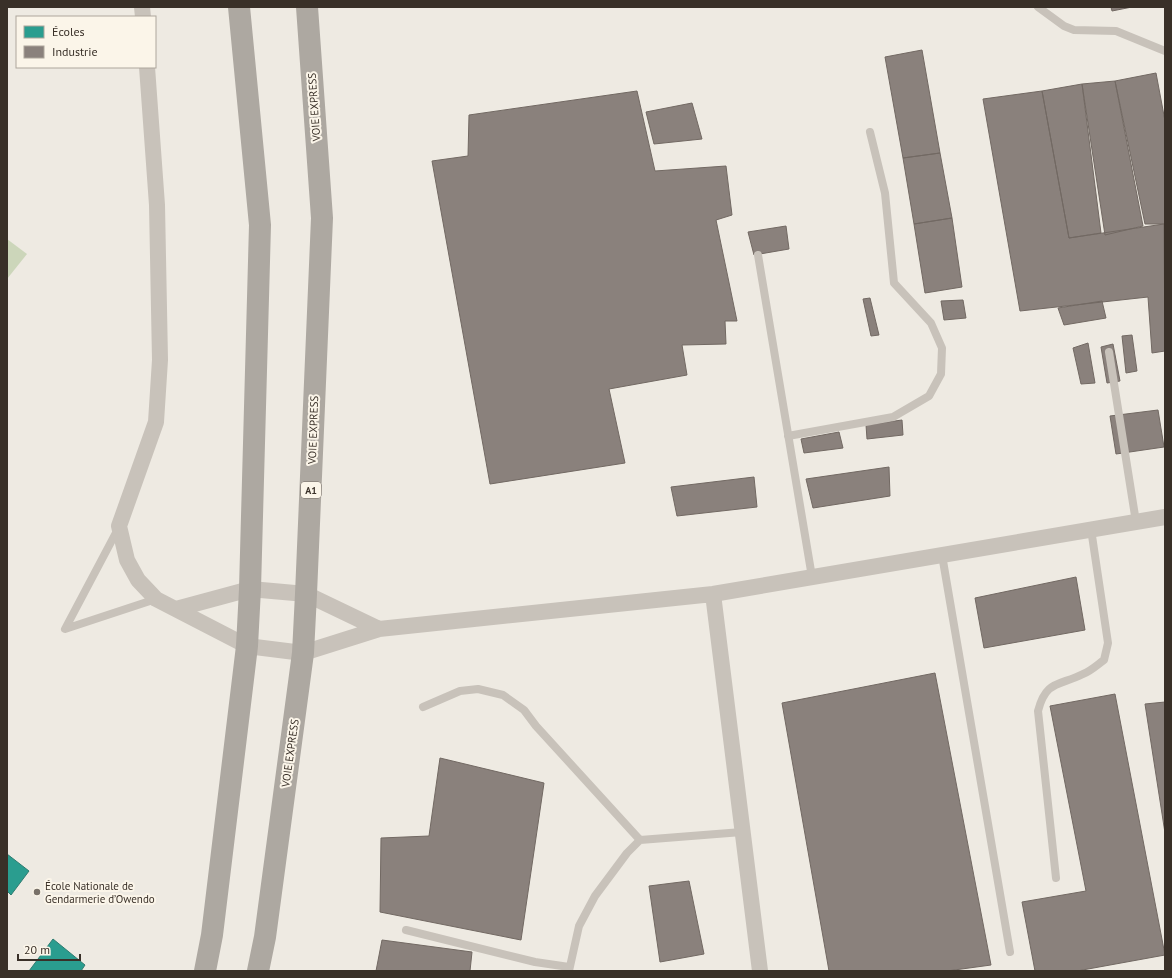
<svg xmlns="http://www.w3.org/2000/svg" width="1172" height="978" font-family="'PT Sans',sans-serif">
<style>
.grass{fill:#ccd6ba}
.schools{fill:#2a9d8f;stroke:#2e7c70}
.industry{fill:#8a817c;stroke:#726963}
.lines{fill:none;stroke-linecap:round;stroke-linejoin:round}
.lane{stroke:#c8c2ba;stroke-width:8}
.street{stroke:#c8c2ba;stroke-width:16}
.highway{stroke:#ada8a1;stroke-width:22}
.poi-dot{fill:#787169;stroke:#fbf5e9;stroke-width:1.5}
.labels{text-anchor:middle;dominant-baseline:central;stroke-width:4;stroke-linejoin:round;paint-order:stroke}
.shield{fill:#fbf5e9;stroke:#736b62;stroke-width:1}
.shield-label{font-size:10px;font-weight:bold;fill:#393028}
.street-label{font-size:11px;fill:#393028;stroke:#fbf5e9}
.poi-label{font-size:11px;fill:#393028;stroke:#fbf5e9;text-anchor:start}
</style>
<rect width="100%" height="100%" fill="#eeeae2"/>
<!-- grass -->
<path class="grass" d="M7,239L27,254L7,279Z"/>
<!-- schools -->
<path class="schools" d="M7,854L29,871L11,895L7,891Z
M53,939L85,965L81,971H29Z"/>
<!-- industry -->
<path class="industry" d="M1111,7H1132L1112,11Z
M922,50L940,153L903,158L885,57Z
M1156,73L1165,121V224H1145L1115,81Z
M1115,81L1143,226L1105,235L1082,84Z
M1082,84L1101,233L1069,238L1042,91Z
M637,91L655,171L726,166L732,215L716,220L737,321H725L726,344L682,345L687,375L609,389L625,463L490,484L432,161L468,156L469,115Z
M1042,91L1069,238L1164,224L1165,351L1152,353L1148,297L1020,311L983,99Z
M692,103L702,139L654,144L646,112Z
M940,153L952,218L914,224L903,158Z
M952,218L962,287L925,293L914,224Z
M786,226L789,249L754,255L748,232Z
M870,298L879,335L871,336L863,299Z
M963,300L966,318L944,320L941,301Z
M1102,301L1106,318L1064,325L1058,308Z
M1132,335L1137,371L1126,373L1122,336Z
M1088,343L1095,383L1081,384L1073,348Z
M1113,344L1120,381L1107,383L1101,347Z
M1158,410L1164,447L1116,454L1110,416Z
M902,420L903,435L867,439L866,425Z
M839,432L843,448L804,453L801,439Z
M889,467L890,496L813,508L806,479Z
M754,477L757,507L677,516L671,487Z
M1076,577L1085,630L984,648L975,598Z
M935,673L991,965L947,971H829L782,703Z
M1115,694L1165,955L1077,971H1035L1022,902L1086,891L1050,706Z
M1165,702V833L1145,704Z
M440,758L544,783L521,940L380,912L381,838L429,836Z
M689,881L704,954L660,962L649,886Z
M382,940L472,952L470,971H376Z"/>
<g class="lines">
<!-- lane -->
<path class="lane" d="M1038,7L1064,26L1074,30L1116,31L1165,51
M758,255L812,577
M1109,352L1136,522
M788,436L893,417L929,396L941,374L942,348L931,323L894,283L885,193L870,132
M119,527L65,629L156,599
M942,555L1010,952
M423,707L460,691L478,689L503,695L524,710L536,726L640,840
M1056,878L1038,711C1046,680 1059,686 1083,674C1091,671 1097,665 1104,660L1108,643L1091,529
M406,930L535,962L569,967
M569,971L579,926L595,896L627,853L640,840L742,832"/>
<!-- street -->
<path class="street" d="M142,7L143,17
M147,67L157,205L160,360L156,422L119,526L127,560L138,580L156,599L247,646L303,653L379,629L713,594L1165,517
M713,594L760,971
M176,609L250,589L306,594L379,629"/>
<!-- highway -->
<path class="highway" d="M205,971L212,935L247,646L250,589L260,225L239,7
M258,971L265,937L303,653L306,594L322,218L307,7"/>
</g>
<!-- markers -->
<circle class="poi-dot" cx="37" cy="892" r="4"/>
<g class="labels">
<!-- shield labels -->
<rect class="shield" x="301" y="482" width="20" height="16" rx="3"/>
<g class="shield-label">
<text x="311" y="490">A1</text>
</g>
<!-- street labels -->
<g class="street-label">
<text transform="translate(314 107) rotate(-94)">VOIE EXPRESS</text>
<text transform="translate(313 430) rotate(-88)">VOIE EXPRESS</text>
<text transform="translate(290 753) rotate(-82)">VOIE EXPRESS</text>
</g>
<!-- poi labels -->
<g class="poi-label">
<text x="45" y="886">École Nationale de<tspan x="45" dy="13">Gendarmerie d’Owendo</tspan></text>
</g>
</g>
<!-- border -->
<rect width="1172" height="978" fill="none" stroke="#393028" stroke-width="16"/>
<!-- legend -->
<rect x="16" y="16" width="140" height="52" fill="#fbf5e9" stroke="#ada69c"/>
<rect x="24" y="26" width="20" height="12" fill="#2a9d8f" stroke="#ada69c"/>
<text x="52" y="36" font-size="12" fill="#393028">Écoles</text>
<rect x="24" y="46" width="20" height="12" fill="#8a817c" stroke="#ada69c"/>
<text x="52" y="56" font-size="12" fill="#393028">Industrie</text>
<!-- scale -->
<path d="M18 954v6h62v-6" fill="none" stroke="#393028" stroke-width="2"/>
<text x="24" y="954" font-size="12" fill="#393028" stroke="#fbf5e9" stroke-width="3" paint-order="stroke">20 m</text>
</svg>
